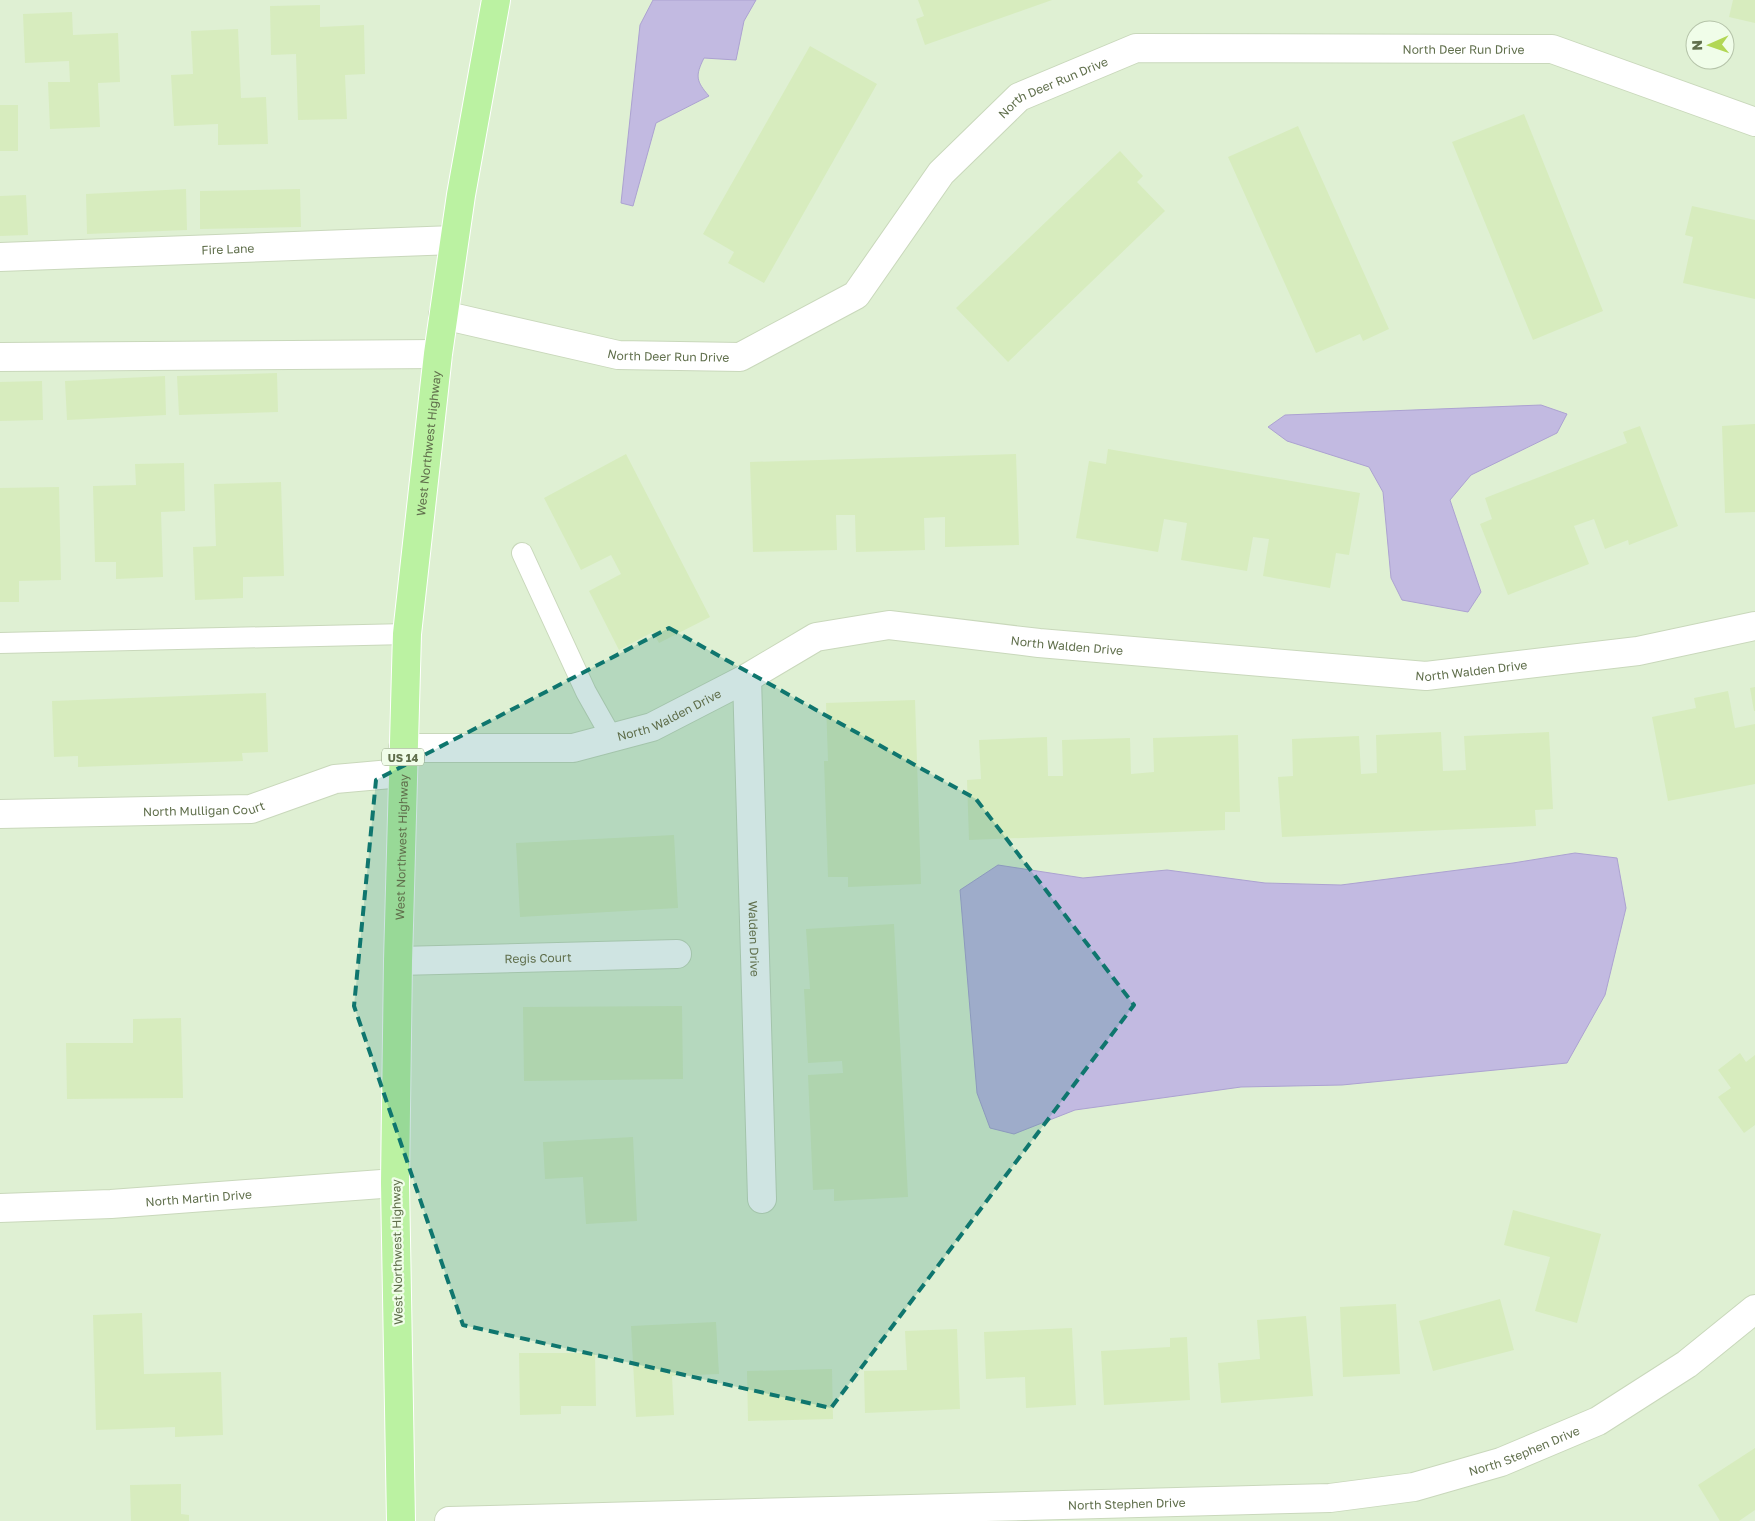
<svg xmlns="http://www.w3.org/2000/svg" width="1755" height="1521" font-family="'Golos Text',sans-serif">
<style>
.residential{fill:#dff0d3;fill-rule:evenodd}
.water{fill:#c2bae1;stroke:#aca2d1}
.building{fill:#d7ecbe}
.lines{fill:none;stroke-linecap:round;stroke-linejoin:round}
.lane-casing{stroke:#c9d8bb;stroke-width:22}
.street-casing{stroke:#c9d8bb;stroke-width:30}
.primary-casing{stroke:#fff;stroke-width:30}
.lane{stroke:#fff;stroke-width:20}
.street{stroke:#fff;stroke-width:28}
.primary{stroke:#bbf2a2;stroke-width:28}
.marked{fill:#0f766e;fill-opacity:0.2;stroke:#0f766e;stroke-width:4;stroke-dasharray:10 6;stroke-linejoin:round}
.labels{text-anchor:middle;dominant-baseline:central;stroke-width:4.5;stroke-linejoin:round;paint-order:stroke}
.shield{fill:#f0fde9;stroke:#8b9a7b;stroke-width:1}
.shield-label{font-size:11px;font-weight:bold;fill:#606f4c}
.street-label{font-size:12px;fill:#606f4c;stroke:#f0fde9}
</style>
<rect width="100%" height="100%" fill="#ebf9e4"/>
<!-- residential -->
<path class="residential" d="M0,0H1755V1521H0ZM1695,30H1725V60H1695Z"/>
<!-- water -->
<path class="water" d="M653,0H756L744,21L736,60L704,58C695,76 696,81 709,96L656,123L633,206L621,203L640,25Z
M1541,405L1567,414L1557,433L1471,475L1450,500L1481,592L1468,612L1402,600L1391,578L1383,492L1369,467L1287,441L1268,427L1285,415Z
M1575,853L1617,858L1626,908L1605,995L1567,1063L1342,1085L1241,1087L1075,1110L1014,1134L990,1128L977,1093L960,890L998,865L1083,878L1167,870L1265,883L1341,885L1513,863Z"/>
<!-- building -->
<path class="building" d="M918,0H1052L925,45L916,19L924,16Z
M1733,0H1755V23L1729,17Z
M320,5V27L364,25L365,74L345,75L347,119L298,120L296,54L271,55L270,6Z
M72,12L73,35L118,33L120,82L98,83L100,127L50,129L48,82H70L69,61L25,63L23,14Z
M238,29L241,98L266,97L268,144L218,145V124L174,126L171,75L193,74L191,31Z
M810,46L877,84L764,283L728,263L734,252L703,234Z
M0,105H18V151H0Z
M1524,114L1603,311L1533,340L1452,142Z
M1298,126L1389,329L1363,341L1360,334L1316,353L1228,157Z
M1120,151L1143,176L1137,182L1165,211L1008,362L956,308Z
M186,189L187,230L87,234L86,194Z
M300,189L301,227L200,229V191Z
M26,195L28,235L0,236V196Z
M1692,206L1755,220V299L1683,283L1693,237L1685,235Z
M277,373L278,412L179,415L177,376Z
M165,376L166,415L67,420L65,381Z
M42,381L43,420L0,421V382Z
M1755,424V512L1725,513L1722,426Z
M1640,426L1678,526L1629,545L1628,540L1605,549L1594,519L1574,526L1589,564L1508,595L1480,524L1492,519L1485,498L1627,443L1623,432Z
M1108,449L1360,493L1349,555L1336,553L1330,588L1263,576L1269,539L1253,537L1247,571L1181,560L1187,523L1164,519L1158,552L1076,538L1089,461L1106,464Z
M626,454L710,617L659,643L653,632L619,650L589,591L621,574L611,555L581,570L544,498Z
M1016,454L1019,545L945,547V517L924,518L925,550L856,552L855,515H836L837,550L753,552L750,462Z
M184,463L185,511L161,512L163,577L116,579V562H95L93,486L136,485L135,464Z
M281,482L284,576L243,577V598L195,600L193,547L216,546L214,484Z
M59,487L61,580L19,581V602H0V488Z
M1755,687V711H1754L1750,688Z
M1728,691L1735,728L1755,724V784L1668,801L1652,717L1696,708L1694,698Z
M266,693L268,752L242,753L243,761L78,767V756L54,757L52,701Z
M915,700L921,884L848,887V877H828L824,761H828L826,703Z
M1441,732L1443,771L1466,770L1464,736L1549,732L1553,809L1535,810L1536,826L1282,837L1278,777L1293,776L1292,739L1359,736L1361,774L1377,773L1376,735Z
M1238,735L1240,812H1225V830L969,840L967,780L981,779L979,740L1047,737L1048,776H1063L1062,740L1130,738L1131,774L1154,772L1153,738Z
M674,835L678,908L520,917L516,843Z
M894,924L908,1197L834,1201V1189L813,1190L808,1075L843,1073L842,1061L808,1063L804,989H810L806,929Z
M682,1006L683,1079L524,1081L523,1007Z
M181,1018L183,1098L67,1099L66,1043H133V1019Z
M1740,1053L1746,1062L1755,1055V1125L1744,1133L1718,1097L1731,1088L1718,1070Z
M633,1137L637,1221L586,1224L583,1177L545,1179L543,1142Z
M1513,1210L1601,1234L1577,1323L1535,1311L1550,1257L1504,1245Z
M1500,1299L1514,1350L1433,1371L1419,1321Z
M1396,1304L1400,1374L1343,1377L1340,1307Z
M142,1313L144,1374L221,1372L223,1435L175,1437V1427L96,1430L93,1315Z
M1306,1316L1313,1396L1221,1403L1218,1363L1260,1359L1257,1320Z
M716,1322L719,1374L672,1376L674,1415L636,1417L631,1326Z
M1072,1328L1076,1405L1026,1408L1025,1377L986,1379L984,1332Z
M957,1329L960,1409L865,1413L864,1371L907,1370L905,1331Z
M1187,1337L1190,1400L1104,1405L1101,1351L1170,1347V1338Z
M519,1353H595L596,1406H561V1414L520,1415Z
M832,1369L833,1419L748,1421L747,1371Z
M1755,1448V1510L1739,1521H1720L1698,1485Z
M181,1484V1514L189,1515V1521H131L130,1485Z"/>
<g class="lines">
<!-- lane casing -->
<g class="lane-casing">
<path id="lane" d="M522,553L586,692L612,738
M0,643L407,634"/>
</g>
<!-- street casing -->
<g class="street-casing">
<g id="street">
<path id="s1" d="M0,257L454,240"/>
<path id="s2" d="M443,315L618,355L740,357L856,295L941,173L1019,97L1136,48L1552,49L1755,122"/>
<path d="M0,357L438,354"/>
<path id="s3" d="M747,678L762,1199"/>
<path id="s4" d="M403,748H573L652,727L747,678L816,637L889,625L1039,643L1426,676L1638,651L1755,626"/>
<path id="s5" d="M0,814L251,809L335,779L402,773"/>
<path id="s6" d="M398,961L677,954"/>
<path id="s7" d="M0,1208L111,1204L395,1183"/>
<path id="s8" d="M449,1521L1330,1498L1414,1487L1501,1462L1598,1421L1687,1364L1755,1309"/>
</g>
</g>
<!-- primary casing -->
<g class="primary-casing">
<g id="primary">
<path id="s9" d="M401,1521L395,1183L398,961L407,634L438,354L461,195L496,0"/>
</g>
</g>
<!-- lane -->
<use href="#lane" class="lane"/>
<!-- street -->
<use href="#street" class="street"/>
<!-- primary -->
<use href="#primary" class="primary"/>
</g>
<!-- marked area -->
<path class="marked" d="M669,628L976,799L1134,1005L831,1408L463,1325L354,1006L376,780Z"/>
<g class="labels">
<!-- shield labels -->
<rect class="shield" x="382" y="748.5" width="42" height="17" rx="4"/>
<g class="shield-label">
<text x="403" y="757">US 14</text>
</g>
<!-- street labels -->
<g class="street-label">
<text stroke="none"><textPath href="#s2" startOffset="1145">North Deer Run Drive</textPath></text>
<text stroke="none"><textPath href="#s2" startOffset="725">North Deer Run Drive</textPath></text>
<text stroke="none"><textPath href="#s1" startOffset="228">Fire Lane</textPath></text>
<text stroke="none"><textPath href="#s2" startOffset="230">North Deer Run Drive</textPath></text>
<text stroke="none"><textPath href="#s9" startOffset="1079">West Northwest Highway</textPath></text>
<text stroke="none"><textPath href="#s4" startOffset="692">North Walden Drive</textPath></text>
<text stroke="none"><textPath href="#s4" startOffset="1098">North Walden Drive</textPath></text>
<text stroke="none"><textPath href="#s4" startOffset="272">North Walden Drive</textPath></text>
<text stroke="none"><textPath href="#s5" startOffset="204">North Mulligan Court</textPath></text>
<text stroke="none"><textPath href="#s9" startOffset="674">West Northwest Highway</textPath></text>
<text stroke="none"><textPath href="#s3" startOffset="261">Walden Drive</textPath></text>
<text stroke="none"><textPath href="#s6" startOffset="140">Regis Court</textPath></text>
<text stroke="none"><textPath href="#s7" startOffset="199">North Martin Drive</textPath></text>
<text transform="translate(397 1252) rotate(-91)">West Northwest Highway</text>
<text stroke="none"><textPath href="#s8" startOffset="1082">North Stephen Drive</textPath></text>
<text stroke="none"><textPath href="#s8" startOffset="678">North Stephen Drive</textPath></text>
</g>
</g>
<!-- north arrow -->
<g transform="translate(1710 45) rotate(268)"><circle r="24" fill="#f0fde9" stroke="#b6c4aa"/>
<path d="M0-4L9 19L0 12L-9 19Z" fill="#b2d755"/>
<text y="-8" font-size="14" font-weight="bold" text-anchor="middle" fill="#606f4c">N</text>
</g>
</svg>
